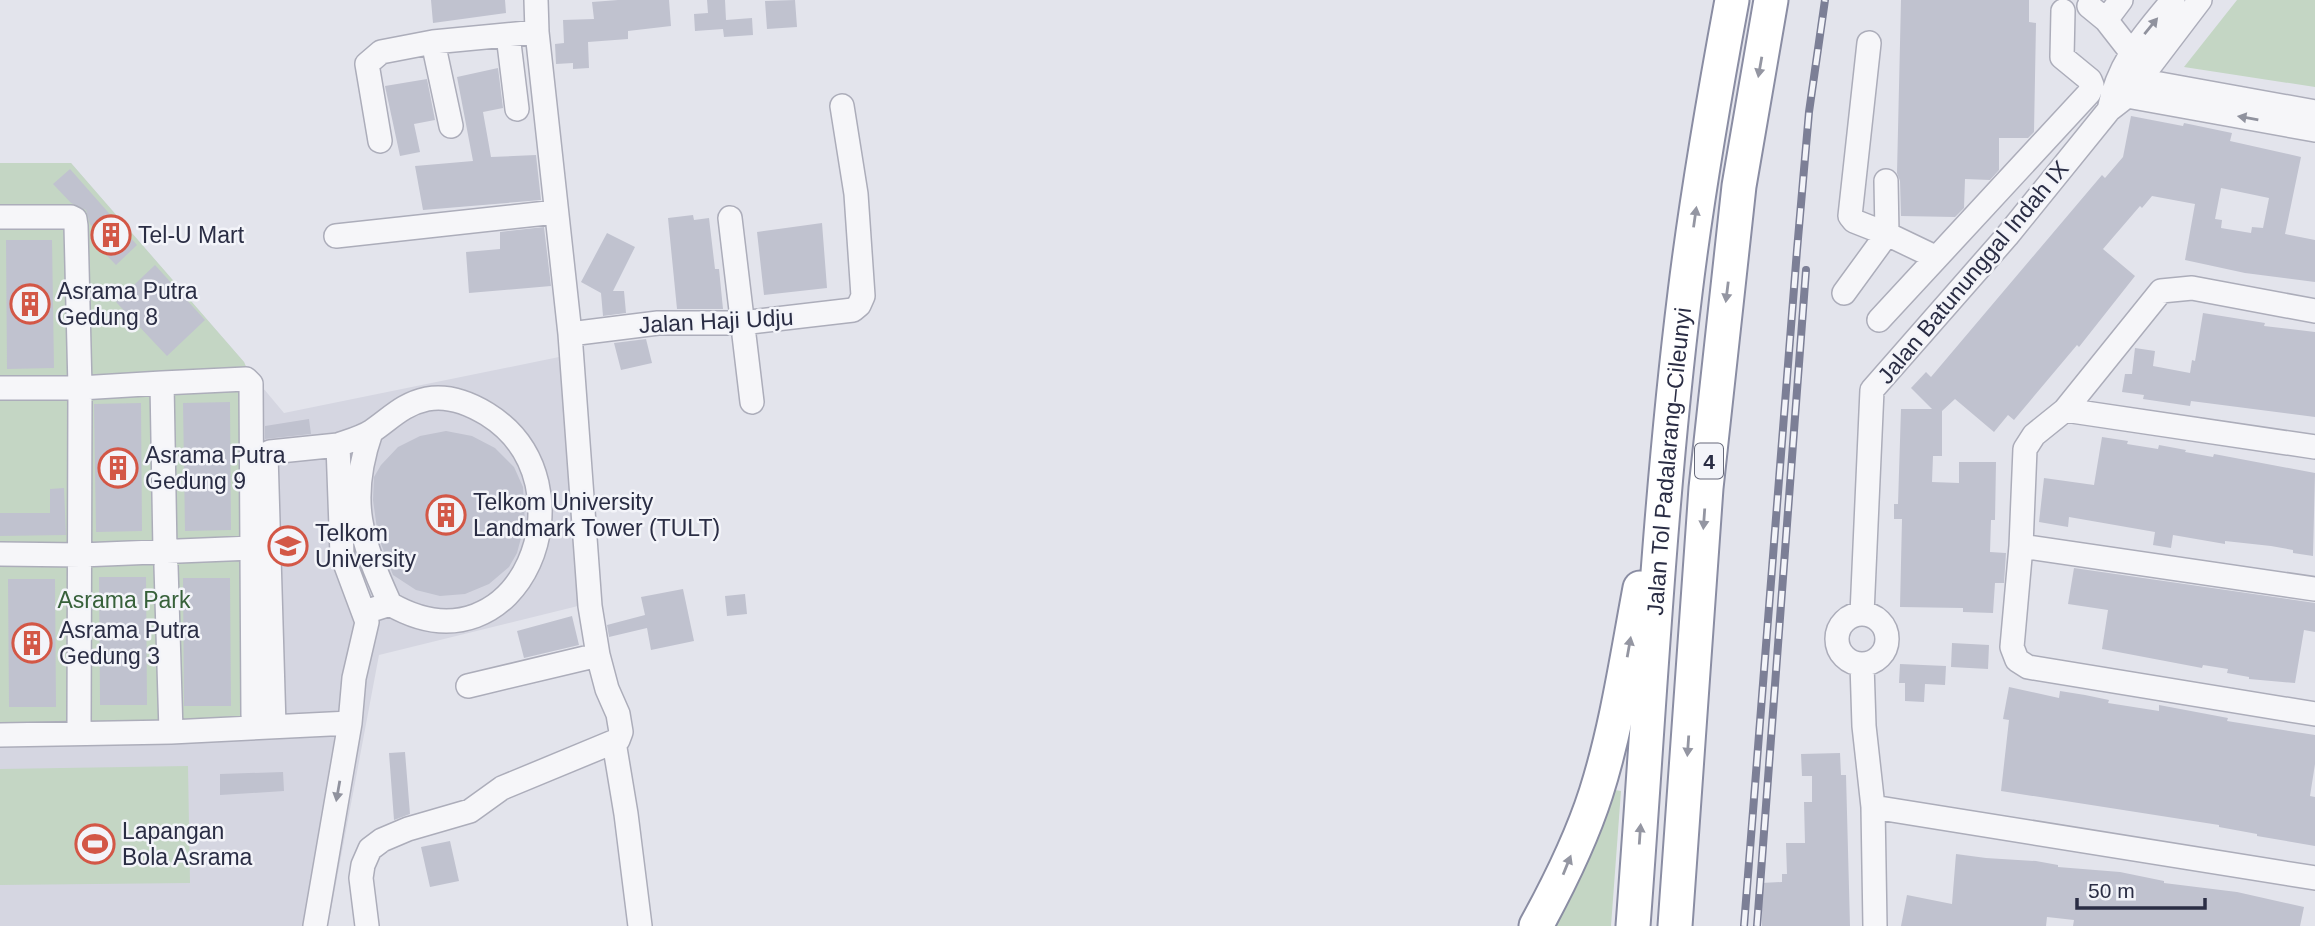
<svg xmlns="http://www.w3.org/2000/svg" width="2315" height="926" font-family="Helvetica,sans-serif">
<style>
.built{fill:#d5d6e1}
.green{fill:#c4d6c4}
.building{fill:#c0c2cf;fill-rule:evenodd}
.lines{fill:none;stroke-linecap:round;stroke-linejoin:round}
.minor-casing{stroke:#acadba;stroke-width:26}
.highway-casing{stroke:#8a8da3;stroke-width:37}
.minor{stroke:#f6f6f9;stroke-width:23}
.highway{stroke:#fff;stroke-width:33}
.rail-casing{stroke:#7c7f96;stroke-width:8}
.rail{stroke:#f3f4f9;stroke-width:5;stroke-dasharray:16;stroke-linecap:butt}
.oneway{fill:#90929e}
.oneway2{fill:#9496a2}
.labels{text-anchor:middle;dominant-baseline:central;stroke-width:5;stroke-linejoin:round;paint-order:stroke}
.shield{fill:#f3f4f9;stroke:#66697a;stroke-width:2}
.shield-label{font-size:21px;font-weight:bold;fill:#2a2d44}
.poi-label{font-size:23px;fill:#2a2d44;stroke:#f3f4f9;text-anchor:start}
.street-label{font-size:23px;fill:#2a2d44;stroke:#f3f4f9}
.park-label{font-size:23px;fill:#37613a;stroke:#f3f4f9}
</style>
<rect width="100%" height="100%" fill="#e3e4ec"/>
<!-- built -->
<path class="built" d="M0,163H71L244,362L247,369L284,413L559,357L574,485L578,606L379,655L328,926H0Z"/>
<!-- green -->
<path class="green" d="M2237,0H2315V87L2184,67Z
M0,163H71L244,362L247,369L250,723L0,726Z
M188,766L190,883L0,885V769Z
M1615,790L1621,791L1611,926H1549C1576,883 1599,838 1615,790Z"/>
<!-- building -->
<path class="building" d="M431,0H505L506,13L433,23Z
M618,0H669L671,26L628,31V39L588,42L589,68L573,69V63L556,64L555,44L564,43L563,20L594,19L592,2Z
M707,0H725L726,20L752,18L753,35L724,37L723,29L695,31L694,14L708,13Z
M795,0L797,27L767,29L765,1Z
M1901,0H2029V22L2036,23L2034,132L2028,138H1999V170L1990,180L1965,179L1964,208L1955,217L1901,216L1900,181L1897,173Z
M498,68L503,108L483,112L491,157L536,155L541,200L423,210L415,166L473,161L457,77Z
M427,79L435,120L414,124L420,152L400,156L385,86Z
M2131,116L2183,126L2184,123L2232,133L2230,141L2301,157L2285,234L2315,240V282L2245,273L2185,260L2195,204L2152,196L2142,208L2140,206L2103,249L2135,276L2079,347L2077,345L2014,420L2008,415L1994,432L1955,399L1942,411V456H1933L1932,482L1959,483V462H1996L1995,520H1991L1990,552L2006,553L2004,583H1995L1993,613L1963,612V608L1900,607L1902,519H1894V504H1898L1901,409H1932L1911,388L1926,372L1931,377L2102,175L2105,178L2123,157ZM2221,188L2269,198L2263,228L2252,227L2251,233L2221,228L2222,220L2215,219Z
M70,169L137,245L116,265L90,238L97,232L90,224L86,210L71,203L53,184Z
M693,215L694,220L709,218L715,269H719L723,309H677L668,218Z
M822,223L827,288L764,295L757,232Z
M544,227L551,286L469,293L466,252L500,249V232Z
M607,233L635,247L613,291H624L626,313L603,316L601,293L581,282Z
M6,240H52L54,368L7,369Z
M155,265L205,320L167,356L116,302Z
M2203,313L2265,323L2264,326L2315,332V417L2191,401L2190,406L2143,399L2144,395L2122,392L2125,374H2132L2135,348L2155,351L2153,366L2190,373L2192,360L2195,361Z
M646,339L652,363L621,370L614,343Z
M230,402L231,530L185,531L183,403Z
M141,403L142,531L96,532L94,404Z
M309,419L311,434L265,439V426Z
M446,431L472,436L495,448L514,467L523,487L525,523L517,553L509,567L489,584L465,594L440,596L416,590L393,575L378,536L373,500L374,477L381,465L398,447L420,436Z
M2102,437L2128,441L2127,444L2158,449L2159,445L2186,450L2185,452L2213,457L2214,454L2315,473L2313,556L2293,553V550L2271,546L2225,541V544L2173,535L2171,548L2153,545L2155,532L2069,517L2068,527L2039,522L2044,478L2094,485Z
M64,488L66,535L0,536V513H50V489Z
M2074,568L2315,603V632L2304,630L2295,683L2249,679V677L2227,673L2228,669L2203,665L2202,668L2102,649L2108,610L2068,604Z
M99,577H146L147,705H100Z
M183,578H230L231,706H184Z
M8,579H55L56,707H9Z
M683,589L694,641L651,650L647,628L609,637L607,625L645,615L641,597Z
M745,594L747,614L727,616L725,596Z
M572,616L579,645L524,658L517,631Z
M1952,643L1989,645L1988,669L1951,667Z
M1900,664L1946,666L1945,685L1925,684L1924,702L1905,701V683H1899Z
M2009,687L2059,698L2060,691L2085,695L2109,700L2108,703L2159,711V705L2228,718L2227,721L2315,735V764L2310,796L2315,797V846L2257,836V834L2219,827V825L2001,791L2009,720L2003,719Z
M405,752L410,814L394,820L389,753Z
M1840,753L1841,775H1846L1850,926H1762L1761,883L1782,882V874H1787L1786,843H1805L1804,802H1812V776H1802L1801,754Z
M283,772L284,791L220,795V774Z
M450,841L459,881L430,887L421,847Z
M1956,854L1986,858L2036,861L2058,865V867L2120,872L2164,881V883L2237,892L2304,907L2300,926H2073L2074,920L2047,917L2046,926H1901L1907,895L1952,904Z"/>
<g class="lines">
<!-- minor casing -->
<g class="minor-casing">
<path id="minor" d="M2173,0C2143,36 2118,63 2109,110L2127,96L2200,0
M2089,6L2106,20L2138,61
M2106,20L2121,0
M508,35L517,109
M433,42L451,126
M1869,43L1850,216L1854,221L1887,234L1935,257
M2127,78L2315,112
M2116,91L2127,96L2315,130
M380,141L367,64L381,52L433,42L537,32
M0,217H71L75,219L76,226L80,388L79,733
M730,218L752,402
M336,236L556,212
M1844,293L1887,234L1886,181
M2315,311L2192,288L2161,291L2065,410L2034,435L2025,449L2021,546L2012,647L2017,660L2028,667L2315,714
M1879,320L2089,93L2092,85L2090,80L2062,57L2063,11
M570,334L658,323H742L853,310L859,305L863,296L856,194L842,106
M162,383L246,379L251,384L253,715
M0,388H80L162,383L165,551
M2065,410L2315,447
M371,432C347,501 361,540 390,604
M338,445C349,441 363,437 372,431C391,418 403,404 427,399C448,395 469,403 487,414C598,483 520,679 390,604L365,612
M2021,546L2315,589
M0,554L81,555L252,548
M166,566L171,732
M1862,614L1872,390L2007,236L2109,110
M1837 639a25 25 0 1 1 50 0a25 25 0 1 1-50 0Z
M1862,664L1864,726L1873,807L1875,926
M468,686L598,655
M274,726L266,454L270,452L338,445L342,555L367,622L354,678L350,723L315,926
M0,735L171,732L350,723
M614,742L626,814L640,926
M1873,807L2315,878
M367,926L361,878L363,865L370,849L382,840L408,829L470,811L502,788L618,740L621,732L618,714L607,689L598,655L590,606L570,334L537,32L536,0"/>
</g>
<!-- highway casing -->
<g class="highway-casing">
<g id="highway">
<path d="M1536,926C1559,884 1581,840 1596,793C1617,727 1627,657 1640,588"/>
<path id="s1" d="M1633,926C1649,715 1659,503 1685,293C1697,194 1714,97 1732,0"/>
<path d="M1675,926L1706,488L1739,186L1771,0"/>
</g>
</g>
<!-- minor -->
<use href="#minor" class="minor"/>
<!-- highway -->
<use href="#highway" class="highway"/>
<!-- rail casing -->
<g class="rail-casing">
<path id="rail" d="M1744,926L1797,250L1809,112L1825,0
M1757,926L1806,270"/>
</g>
<!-- rail -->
<use href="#rail" class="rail"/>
</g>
<!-- one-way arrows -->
<defs><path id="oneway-solid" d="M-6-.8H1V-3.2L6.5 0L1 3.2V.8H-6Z" transform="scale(1.75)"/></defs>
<g class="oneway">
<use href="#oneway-solid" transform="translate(2151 26) rotate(-51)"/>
<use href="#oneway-solid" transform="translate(2248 118) rotate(-170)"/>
<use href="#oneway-solid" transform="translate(338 791) rotate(100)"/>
</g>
<g class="oneway2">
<use href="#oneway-solid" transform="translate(1760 67) rotate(100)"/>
<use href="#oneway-solid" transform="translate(1695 217) rotate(-82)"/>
<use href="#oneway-solid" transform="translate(1727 292) rotate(97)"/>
<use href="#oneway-solid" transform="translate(1704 519) rotate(94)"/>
<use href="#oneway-solid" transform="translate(1629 647) rotate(-80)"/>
<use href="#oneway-solid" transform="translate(1688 746) rotate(94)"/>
<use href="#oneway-solid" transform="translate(1640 834) rotate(-86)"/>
<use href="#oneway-solid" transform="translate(1567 865) rotate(-68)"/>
</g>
<!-- icons -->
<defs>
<g id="building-ring" transform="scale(2.0125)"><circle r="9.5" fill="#f3f4f9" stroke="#d35746" stroke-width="1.5"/><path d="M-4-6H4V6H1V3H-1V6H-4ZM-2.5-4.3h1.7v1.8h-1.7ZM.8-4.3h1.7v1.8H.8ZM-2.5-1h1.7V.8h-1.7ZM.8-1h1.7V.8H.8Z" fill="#d35746"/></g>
<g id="university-ring" transform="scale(2.0125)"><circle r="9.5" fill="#f3f4f9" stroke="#d35746" stroke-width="1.5"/><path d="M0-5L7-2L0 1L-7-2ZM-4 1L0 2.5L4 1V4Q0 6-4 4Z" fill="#d35746"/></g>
<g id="stadium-ring" transform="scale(2.0125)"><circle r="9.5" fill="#f3f4f9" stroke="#d35746" stroke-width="1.5"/><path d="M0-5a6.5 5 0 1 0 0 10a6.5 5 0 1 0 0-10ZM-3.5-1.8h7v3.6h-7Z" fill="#d35746"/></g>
</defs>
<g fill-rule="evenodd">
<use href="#building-ring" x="111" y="235"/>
<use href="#building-ring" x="30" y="304"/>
<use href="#building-ring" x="118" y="468"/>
<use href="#building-ring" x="446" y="515"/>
<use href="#university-ring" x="288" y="546"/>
<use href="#building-ring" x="32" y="643"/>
<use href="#stadium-ring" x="95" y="844"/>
</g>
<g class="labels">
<!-- shield labels -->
<rect class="shield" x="1695" y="443.5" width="28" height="35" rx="5"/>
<g class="shield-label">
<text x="1709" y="461">4</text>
</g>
<!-- poi labels -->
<g class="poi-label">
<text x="138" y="235">Tel-U Mart</text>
<text x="57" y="291">Asrama Putra<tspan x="57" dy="26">Gedung 8</tspan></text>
<text x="145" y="455">Asrama Putra<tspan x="145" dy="26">Gedung 9</tspan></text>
<text x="473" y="502">Telkom University<tspan x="473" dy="26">Landmark Tower (TULT)</tspan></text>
<text x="315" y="533">Telkom<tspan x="315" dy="26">University</tspan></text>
<text x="59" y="630">Asrama Putra<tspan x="59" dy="26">Gedung 3</tspan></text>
<text x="122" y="831">Lapangan<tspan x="122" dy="26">Bola Asrama</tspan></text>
</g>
<!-- street labels -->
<g class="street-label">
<text transform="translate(1973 272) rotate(-50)">Jalan Batununggal Indah IX</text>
<text transform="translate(716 321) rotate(-3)">Jalan Haji Udju</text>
<text stroke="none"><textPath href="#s1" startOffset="466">Jalan Tol Padalarang–Cileunyi</textPath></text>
</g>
<!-- park labels -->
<g class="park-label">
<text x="124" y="600">Asrama Park</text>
</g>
</g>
<!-- scale -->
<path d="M2077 898v10h128v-10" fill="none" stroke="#2a2d44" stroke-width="3.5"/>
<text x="2088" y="898" font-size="21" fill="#2a2d44" stroke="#f3f4f9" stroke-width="5" paint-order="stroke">50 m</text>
</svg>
